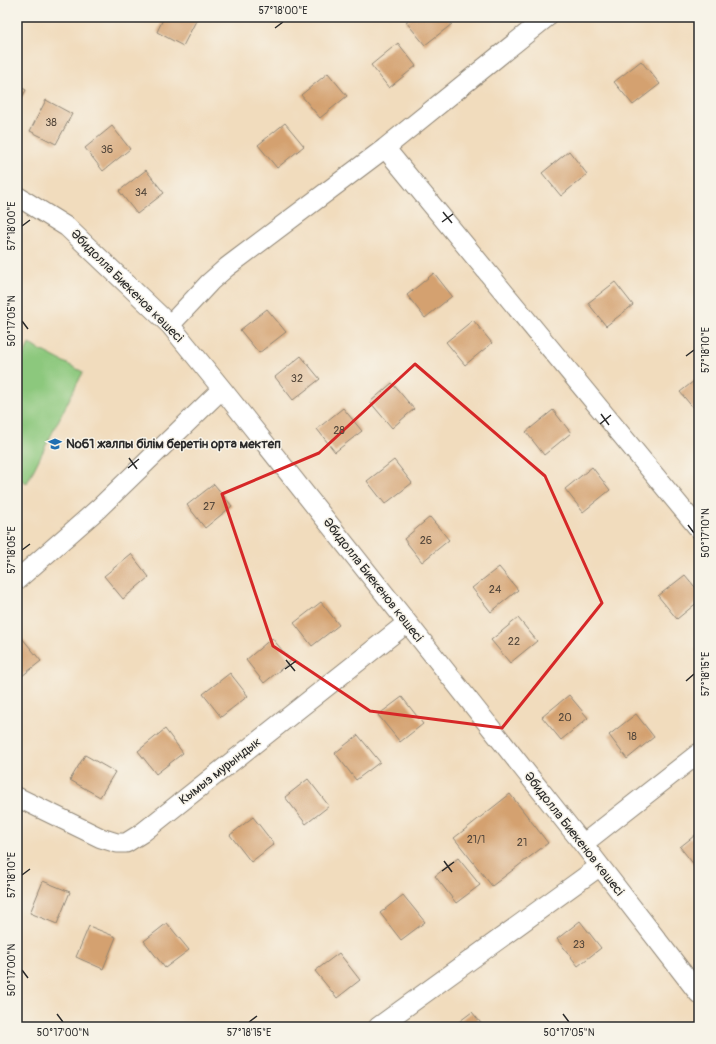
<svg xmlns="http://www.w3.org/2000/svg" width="716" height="1044" font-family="Pangolin,sans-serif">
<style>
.green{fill:#8cc87d;stroke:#5c7a54}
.building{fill:#d4a16f}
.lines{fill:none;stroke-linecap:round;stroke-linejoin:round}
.street-casing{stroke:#8e8474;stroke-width:21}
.street{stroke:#fff;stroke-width:19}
.marked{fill:none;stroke:#d62828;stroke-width:3;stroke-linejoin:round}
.ticks{fill:none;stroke:#2b2b2b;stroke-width:1.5}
.labels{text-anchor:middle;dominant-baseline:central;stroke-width:3;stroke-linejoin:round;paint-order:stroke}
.number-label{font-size:11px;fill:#55483c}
.street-label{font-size:13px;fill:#2b2b2b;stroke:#f7f3e8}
.poi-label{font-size:13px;font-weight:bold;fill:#2b2b2b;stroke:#f7f3e8;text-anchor:start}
.neatline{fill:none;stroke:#2b2b2b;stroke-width:1.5}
.ticks-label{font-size:10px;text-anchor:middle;fill:#2b2b2b}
</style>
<rect width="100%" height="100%" fill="#f7f3e8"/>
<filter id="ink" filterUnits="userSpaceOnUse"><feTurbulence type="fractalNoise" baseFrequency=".025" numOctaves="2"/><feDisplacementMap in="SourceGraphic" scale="8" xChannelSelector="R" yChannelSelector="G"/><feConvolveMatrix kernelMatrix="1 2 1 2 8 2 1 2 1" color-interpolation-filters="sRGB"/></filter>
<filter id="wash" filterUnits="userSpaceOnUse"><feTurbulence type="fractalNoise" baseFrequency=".012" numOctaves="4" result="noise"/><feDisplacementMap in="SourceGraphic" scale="16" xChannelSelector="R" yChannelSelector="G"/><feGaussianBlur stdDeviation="0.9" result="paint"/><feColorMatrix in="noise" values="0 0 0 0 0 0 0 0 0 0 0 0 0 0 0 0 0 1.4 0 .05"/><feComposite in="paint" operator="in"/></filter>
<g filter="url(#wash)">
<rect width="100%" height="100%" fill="#f1dcbd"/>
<!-- green -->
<path class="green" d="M29,344L83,372L27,483L17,478V369Z"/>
<g id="blocks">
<!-- building -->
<path class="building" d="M164,17H198L183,46L157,32Z
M413,17H446L452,24L425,45L406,22Z
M398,43L416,66L389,88L371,65Z
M641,61L660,84L633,105L614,82Z
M328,73L347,96L320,118L301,95Z
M17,85L26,90L17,107Z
M46,100L72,114L56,144L30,131Z
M285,123L304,146L277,168L258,145Z
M112,126L130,149L103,171L85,148Z
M569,151L587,174L561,196L542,173Z
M146,170L164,193L137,214L119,191Z
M434,273L452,296L425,318L407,295Z
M615,282L633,305L606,326L588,303Z
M267,309L286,332L259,353L240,330Z
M473,320L492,343L465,365L446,342Z
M301,356L320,379L293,400L275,377Z
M699,377V415L680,392Z
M392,383L414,409L392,428L370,402Z
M343,408L362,431L335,452L317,429Z
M553,410L571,433L544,455L526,432Z
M394,460L412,483L385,504L367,481Z
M592,467L610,490L583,512L565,489Z
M214,484L232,506L205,528L187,505Z
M430,517L449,540L422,562L404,539Z
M131,554L149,577L123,599L104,576Z
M499,567L518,590L491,612L472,588Z
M685,575L699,592V601L677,619L658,596Z
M321,602L339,625L312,646L294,623Z
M518,618L537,641L510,663L491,640Z
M22,638L41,661L17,680V642Z
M272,638L291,661L264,683L246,660Z
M699,646V655L695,650Z
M230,673L248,696L221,717L203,694Z
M569,695L588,718L561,740L542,717Z
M402,697L423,724L400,742L378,715Z
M636,714L654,737L627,759L609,735Z
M165,729L183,753L156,774L138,751Z
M358,735L380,762L356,780L335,753Z
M85,755L115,772L100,797L70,780Z
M308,779L329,806L306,824L285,797Z
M510,794L548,843L492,886L454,838Z
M253,817L274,844L251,862L230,835Z
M699,832V871L680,847Z
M458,858L480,885L456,903L435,876Z
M43,881L70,892L57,924L30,913Z
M403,895L425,922L401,940L380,913Z
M580,921L601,948L578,966L557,939Z
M167,923L189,950L165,968L144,941Z
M89,926L116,937L103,969L76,957Z
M339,953L360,980L337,998L315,971Z
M472,1012L484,1027H452Z"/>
</g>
</g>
<g filter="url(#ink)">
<use href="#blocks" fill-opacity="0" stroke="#8e8474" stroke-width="1"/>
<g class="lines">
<!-- street casing -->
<g class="street-casing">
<path id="street" d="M385,148L699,529
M17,196L67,227L170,325L222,389L583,844L699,994
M170,325L210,282L227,267L385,148L547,17
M17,580L99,508L222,389
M17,797L101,838L117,843H126L142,833L407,623
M583,844L699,753
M378,1027L600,866"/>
</g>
<!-- street -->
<use href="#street" class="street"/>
</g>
</g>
<!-- marked area -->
<path class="marked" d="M415,364L545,476L602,603L502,728L370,711L273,646L222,494L319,453Z"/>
<!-- ticks -->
<path class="ticks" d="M275,28L283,22M443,212L452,223M442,222L453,214M22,226L30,220M22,321L28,329M686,356L694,350M601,414L609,425M600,424L611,415M129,458L137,469M128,468L139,459M688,525L694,533M22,550L30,544M286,660L295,671M285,669L296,661M686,681L694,674M444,861L452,872M442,871L454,862M22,875L30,869M22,970L28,978M57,1014L63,1022M563,1014L569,1022M249,1022L257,1016"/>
<!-- icons -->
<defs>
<g id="school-bare" transform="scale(1.08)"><path d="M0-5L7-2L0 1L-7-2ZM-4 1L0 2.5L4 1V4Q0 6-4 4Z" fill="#1f6fb2" stroke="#f7f3e8" stroke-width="2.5" paint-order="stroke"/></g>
</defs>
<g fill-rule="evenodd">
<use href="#school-bare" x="55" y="444"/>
</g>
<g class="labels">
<!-- number labels -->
<g class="number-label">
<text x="51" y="122">38</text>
<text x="107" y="149">36</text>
<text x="141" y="192">34</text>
<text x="297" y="378">32</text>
<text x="339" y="430">28</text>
<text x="209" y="506">27</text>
<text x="426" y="540">26</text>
<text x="495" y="589">24</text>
<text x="514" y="641">22</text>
<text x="565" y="717">20</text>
<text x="632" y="736">18</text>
<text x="476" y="839">21/1</text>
<text x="522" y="842">21</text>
<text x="579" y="944">23</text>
</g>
<!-- street labels -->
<g class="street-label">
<text transform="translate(127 286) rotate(45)">Әбидолла Биекенов көшесі</text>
<text transform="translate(373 580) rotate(52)">Әбидолла Биекенов көшесі</text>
<text transform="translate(220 771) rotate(-38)">Кымыз мурындык</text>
<text transform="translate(574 834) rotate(52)">Әбидолла Биекенов көшесі</text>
</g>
<!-- poi labels -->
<g class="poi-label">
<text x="66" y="444">№61 жалпы білім беретін орта мектеп</text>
</g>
</g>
<!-- margin -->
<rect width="716" height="1044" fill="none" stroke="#f7f3e8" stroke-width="44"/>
<rect x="22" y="22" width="672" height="1000" class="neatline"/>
<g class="ticks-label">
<text x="283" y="14">57°18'00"E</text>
<text transform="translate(11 226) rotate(-90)" y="4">57°18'00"E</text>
<text transform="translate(11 321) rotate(-90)" y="4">50°17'05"N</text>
<text transform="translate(705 350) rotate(-90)" y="4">57°18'10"E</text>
<text transform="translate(705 533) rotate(-90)" y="4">50°17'10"N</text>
<text transform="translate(11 550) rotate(-90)" y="4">57°18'05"E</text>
<text transform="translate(705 674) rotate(-90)" y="4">57°18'15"E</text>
<text transform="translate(11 875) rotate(-90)" y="4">57°18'10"E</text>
<text transform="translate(11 970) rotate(-90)" y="4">50°17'00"N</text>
<text x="63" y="1036">50°17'00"N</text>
<text x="249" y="1036">57°18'15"E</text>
<text x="569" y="1036">50°17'05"N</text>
</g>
</svg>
